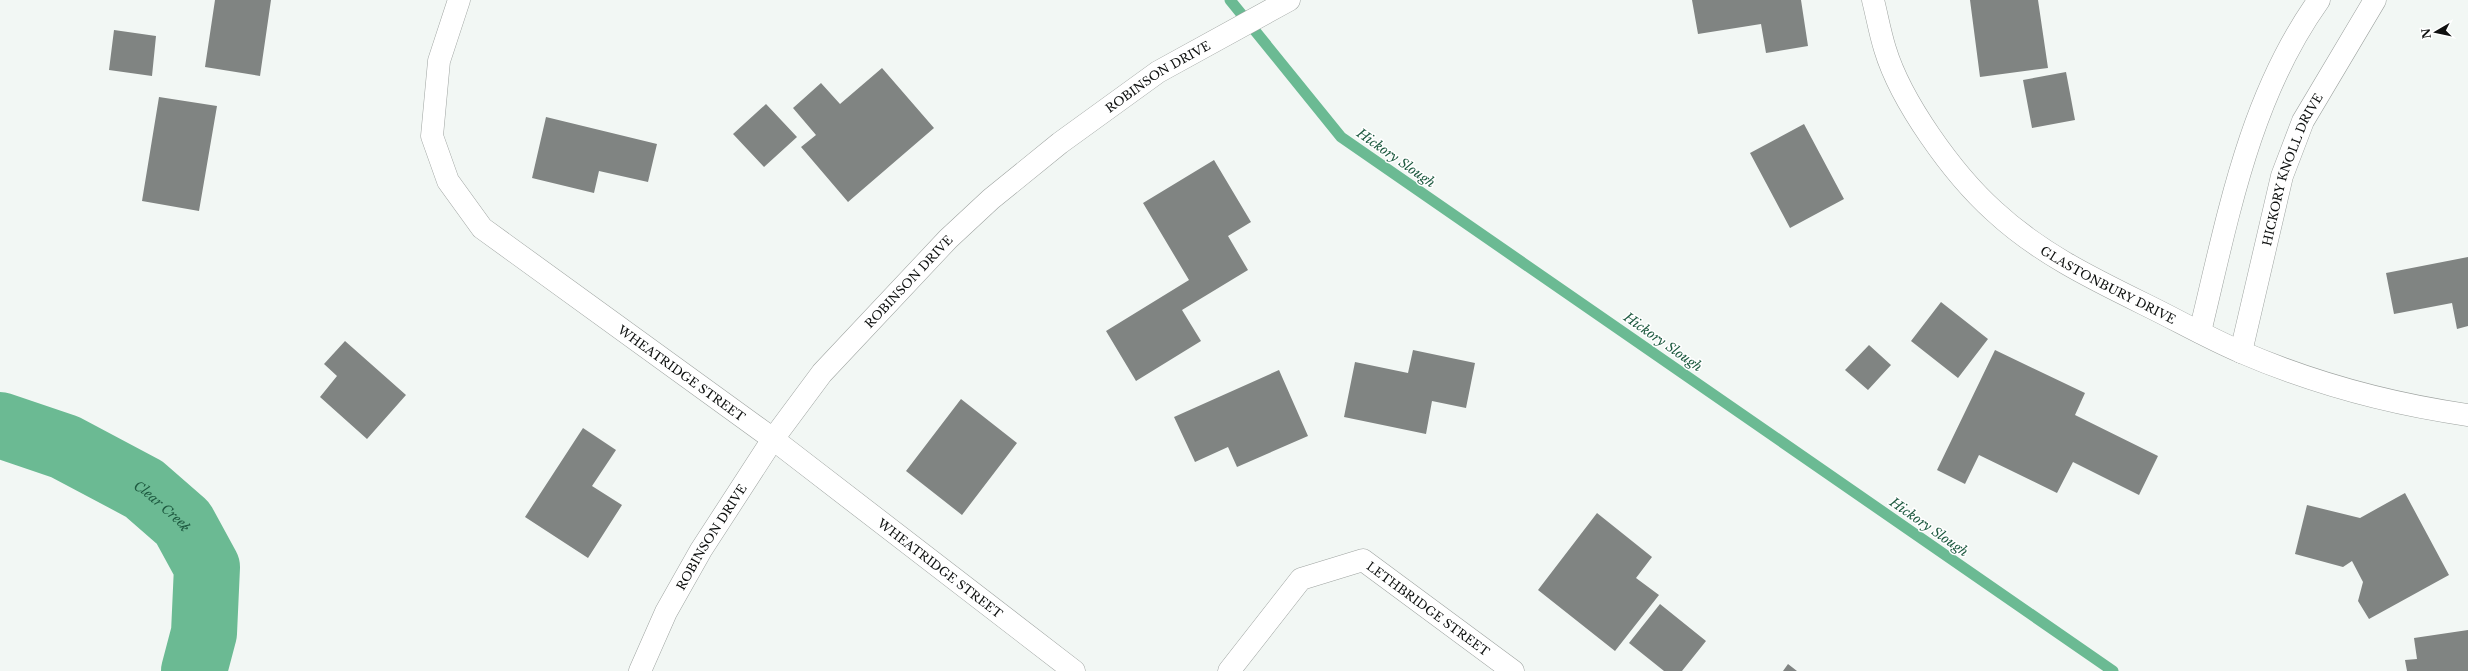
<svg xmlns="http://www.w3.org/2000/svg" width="2468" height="671" font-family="'Libre Baskerville',serif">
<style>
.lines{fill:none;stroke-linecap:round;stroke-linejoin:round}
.stream{stroke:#6bba93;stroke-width:11}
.river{stroke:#6bba93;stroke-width:66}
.building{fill:#808482}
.minor-casing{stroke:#9ea3a0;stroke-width:23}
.minor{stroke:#fff;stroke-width:22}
.labels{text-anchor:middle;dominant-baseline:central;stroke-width:3;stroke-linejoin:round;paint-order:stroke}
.street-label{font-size:12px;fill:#0e100f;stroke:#fff}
.water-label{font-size:13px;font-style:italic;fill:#1e5a40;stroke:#fff}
</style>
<rect width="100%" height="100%" fill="#f2f7f4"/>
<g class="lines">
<!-- stream -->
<path class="stream" d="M1230,0L1341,137L2113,671"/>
<!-- river -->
<path class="river" id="s1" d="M0,425L65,447L144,489L183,523L207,567L204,633L194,671"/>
</g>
<!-- building -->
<path class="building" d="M215,0H271L260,76L205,67Z
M1692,0H1801L1808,46L1766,53L1761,24L1698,34Z
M1970,0H2038L2048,68L1980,77Z
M114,30L156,36L152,76L109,70Z
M882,68L934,128L848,202L801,147L816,135L793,108L821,83L840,104Z
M2066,72L2075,120L2032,128L2023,80Z
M159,97L217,106L199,211L142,201Z
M766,104L797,137L764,167L733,134Z
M546,117L657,144L648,182L599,171L594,193L532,178Z
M1804,124L1844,199L1790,228L1750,153Z
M1214,160L1251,222L1228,236L1248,270L1182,310L1201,341L1136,381L1106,331L1189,280L1143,203Z
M2468,257V326L2457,329L2452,303L2394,314L2386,273Z
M1941,302L1988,339L1958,378L1911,341Z
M345,341L406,395L367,439L320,397L337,376L324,364Z
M1869,345L1891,365L1868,390L1845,370Z
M1413,350L1475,363L1466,408L1432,401L1426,434L1344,417L1355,362L1408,373Z
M1995,350L2085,393L2075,415L2158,456L2139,495L2073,462L2057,493L1979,455L1965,484L1937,470Z
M1279,370L1308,436L1237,467L1228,447L1195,462L1174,417Z
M961,399L1017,443L962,515L906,471Z
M583,428L616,450L592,486L622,505L588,558L525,517Z
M2405,493L2449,575L2369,619L2358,601L2363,582L2352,561L2343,567L2295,554L2307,505L2360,518Z
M1597,513L1652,557L1636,578L1659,595L1615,651L1538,590Z
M1660,604L1706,641L1682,671H1664L1629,643Z
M2468,630V671H2407L2405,660L2417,659L2414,638Z
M1788,664L1797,671H1783Z"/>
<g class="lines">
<!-- minor casing -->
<g class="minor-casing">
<g id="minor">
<path id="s2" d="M459,0L439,61L432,136L448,181L482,228L773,439L1074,671"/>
<path id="s3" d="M1873,0C1877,16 1880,33 1885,49C1901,102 1953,174 1994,211C2038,252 2091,278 2144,304C2177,320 2208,338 2241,352C2313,383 2391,404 2468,415"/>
<path d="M2200,332C2228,217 2249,98 2319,0"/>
<path id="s4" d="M2241,352L2282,176L2303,121L2375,0"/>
<path id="s5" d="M640,671L666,612L701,550L773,439L822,373L948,239L991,199L1060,143L1158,72L1289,0"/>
<path id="s6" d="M1229,671L1301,579L1363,560L1513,671"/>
</g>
</g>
<!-- minor -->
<use href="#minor" class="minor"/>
</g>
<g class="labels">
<!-- street labels -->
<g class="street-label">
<text stroke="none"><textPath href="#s5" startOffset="800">ROBINSON DRIVE</textPath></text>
<text stroke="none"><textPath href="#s4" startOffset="190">HICKORY KNOLL DRIVE</textPath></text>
<text stroke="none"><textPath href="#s5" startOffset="476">ROBINSON DRIVE</textPath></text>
<text stroke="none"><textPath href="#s3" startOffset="384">GLASTONBURY DRIVE</textPath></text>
<text stroke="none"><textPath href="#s2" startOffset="492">WHEATRIDGE STREET</textPath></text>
<text stroke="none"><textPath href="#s5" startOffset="152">ROBINSON DRIVE</textPath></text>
<text stroke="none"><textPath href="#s2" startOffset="816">WHEATRIDGE STREET</textPath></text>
<text stroke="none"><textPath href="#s6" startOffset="263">LETHBRIDGE STREET</textPath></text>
</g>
<!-- water labels -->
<g class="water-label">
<text transform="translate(1396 158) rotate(35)">Hickory Slough</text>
<text transform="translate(1663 342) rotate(35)">Hickory Slough</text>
<text stroke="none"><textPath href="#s1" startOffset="183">Clear Creek</textPath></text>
<text transform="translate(1929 527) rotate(35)">Hickory Slough</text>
</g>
</g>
<!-- north arrow -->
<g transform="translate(2436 32) rotate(261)" stroke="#ffffff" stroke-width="3" paint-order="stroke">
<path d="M0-3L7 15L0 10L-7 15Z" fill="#0e100f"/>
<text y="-6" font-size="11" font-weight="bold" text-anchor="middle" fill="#0e100f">N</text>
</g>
</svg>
